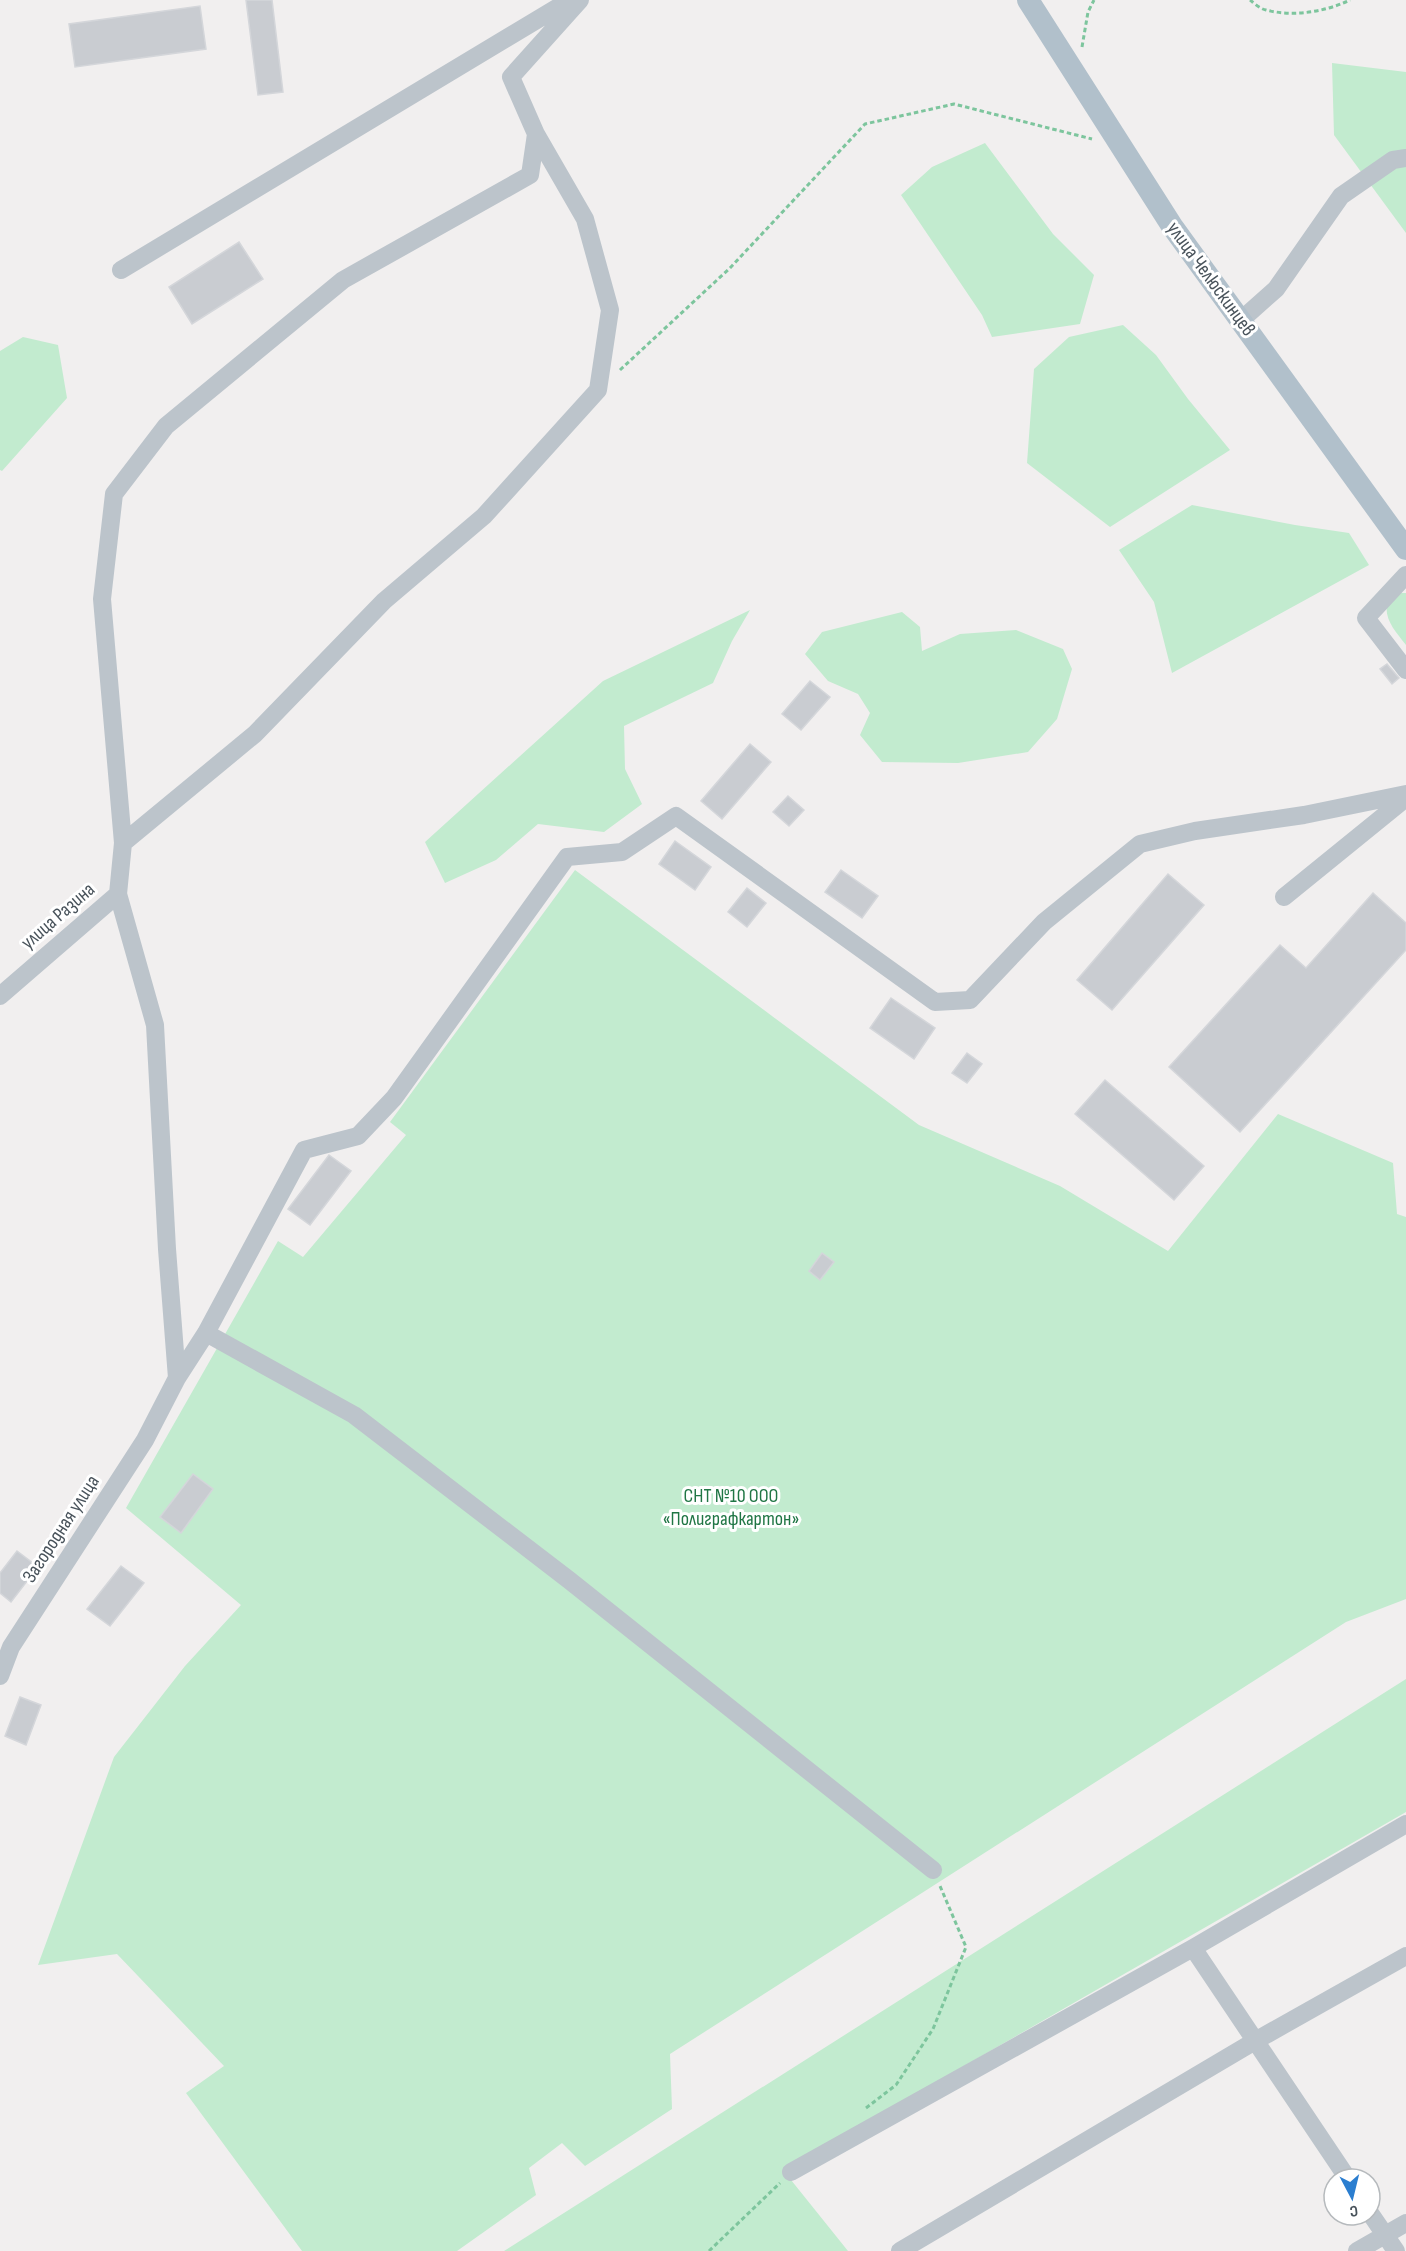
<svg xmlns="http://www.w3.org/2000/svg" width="1406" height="2251" font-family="'Sofia Sans Condensed',sans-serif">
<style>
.green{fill:#c2ebcf}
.building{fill:#c9ccd1;stroke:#d4d6da;stroke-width:1.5}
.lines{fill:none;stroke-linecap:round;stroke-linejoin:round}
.path{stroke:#7dc59d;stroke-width:3;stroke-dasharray:4.5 3;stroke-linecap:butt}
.minor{stroke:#bcc4cb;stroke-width:18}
.major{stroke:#b1c0cb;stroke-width:22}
.labels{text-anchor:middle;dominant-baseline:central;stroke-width:6;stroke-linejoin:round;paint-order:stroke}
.street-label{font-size:20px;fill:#49535b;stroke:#fff}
.park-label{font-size:20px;fill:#207645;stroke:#fff}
</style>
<rect width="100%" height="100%" fill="#f1efef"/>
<!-- green -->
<path class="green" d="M1332,63L1406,72V233L1334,135Z
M985,143L1053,234L1094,275L1080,324L992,337L982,315L901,195L932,167Z
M1123,325L1156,355L1188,399L1230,450L1110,527L1027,463L1034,369L1069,337Z
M23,337L58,345L67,398L2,471L0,470V351Z
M1192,505L1295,525L1349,533L1369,565L1172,673L1154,602L1119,550Z
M1401,593H1406V645C1396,632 1384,620 1387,603Z
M750,610L732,641L713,683L624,726L625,769L642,804L604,832L538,824L496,860L445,883L425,842L603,681Z
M902,612L920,627L922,651L960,634L1016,630L1063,649L1072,669L1057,719L1028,752L958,763L882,762L860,735L870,713L858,694L828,681L805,654L822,632Z
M575,870L919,1125L1060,1186L1168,1251L1278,1114L1393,1163L1397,1214L1406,1217V1599L1346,1622L670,2054L672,2109L585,2166L562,2143L529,2168L536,2195L457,2251H302L186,2093L224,2066L117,1954L38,1965L114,1757L185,1666L241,1605L126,1508L278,1241L303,1257L406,1135L390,1122Z
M1406,1679V1812L783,2170L848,2251H504Z"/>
<!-- building -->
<path class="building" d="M246,0H272L283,92L258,95Z
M200,6L206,49L75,67L69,24Z
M239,242L263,279L192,324L169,287Z
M1387,664L1399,678L1392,684L1380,669Z
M810,681L830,697L801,730L782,714Z
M750,744L771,762L722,819L701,801Z
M788,796L804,810L789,826L773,812Z
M675,841L711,867L695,890L659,864Z
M841,870L878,896L862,918L825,892Z
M1168,874L1204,905L1112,1010L1077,980Z
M747,888L766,903L747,927L728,912Z
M1373,893L1406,923V950L1240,1132L1169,1067L1280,945L1306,968Z
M891,998L935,1028L914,1059L870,1028Z
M967,1053L982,1064L967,1083L952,1073Z
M1105,1080L1204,1166L1174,1200L1075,1114Z
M329,1155L351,1171L310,1225L288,1209Z
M822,1253L834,1262L820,1280L809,1271Z
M193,1474L213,1489L181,1533L160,1517Z
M17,1551L38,1567L11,1602L0,1593V1573Z
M121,1566L144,1583L110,1626L87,1609Z
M20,1697L41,1705L26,1745L5,1736Z"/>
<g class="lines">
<!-- path -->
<path class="path" d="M1250,0C1254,3 1260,9 1266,10C1293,17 1325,12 1350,0
M1082,47L1088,12L1094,0
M620,370L730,268L865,124L954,104L1092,139
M866,2108L896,2085L933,2029L966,1947L940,1886
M709,2251L780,2183"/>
<!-- minor -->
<path class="minor" d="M121,270L570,0
M1240,321L1276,289L1341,196L1393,160L1406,158
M1406,575L1366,618L1406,670
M123,843L102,599L114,494L166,426L343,280L530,175L536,134
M1284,897L1406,798
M0,996L118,894
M206,1333L354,1415L569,1580L933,1870
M177,1378L167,1249L155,1025L118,894L123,843L255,734L384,601L484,516L598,390L610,310L585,219L536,134L511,77L580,0
M0,1676L11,1647L145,1440L177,1378L206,1333L304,1150L358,1136L394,1098L567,857L622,852L676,816L935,1002L970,1000L1044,922L1140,844L1195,831L1304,815L1406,794
M1193,1948L1348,2179
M791,2172L1193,1948L1406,1824
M1370,2213L1396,2251
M900,2251L1255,2041L1406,1956
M1357,2251L1406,2223"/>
<!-- major -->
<path class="major" d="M1028,0L1172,226L1406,549"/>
</g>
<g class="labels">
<!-- street labels -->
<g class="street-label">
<text transform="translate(1211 279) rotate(54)">улица Челюскинцев</text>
<text transform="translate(58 916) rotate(-41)">улица Разина</text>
<text transform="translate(61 1529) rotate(-57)">Загородная улица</text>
</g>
<!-- park labels -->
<g class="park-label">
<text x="731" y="1496">СНТ №10 ООО<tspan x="731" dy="23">«Полиграфкартон»</tspan></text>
</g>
</g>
<!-- north arrow -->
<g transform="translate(1352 2197) rotate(173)"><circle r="28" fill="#ffffff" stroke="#b6babd" stroke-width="1.5"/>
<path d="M0-4.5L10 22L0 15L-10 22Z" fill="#2b7ed0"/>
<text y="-9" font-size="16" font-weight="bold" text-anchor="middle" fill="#49535b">С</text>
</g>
</svg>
